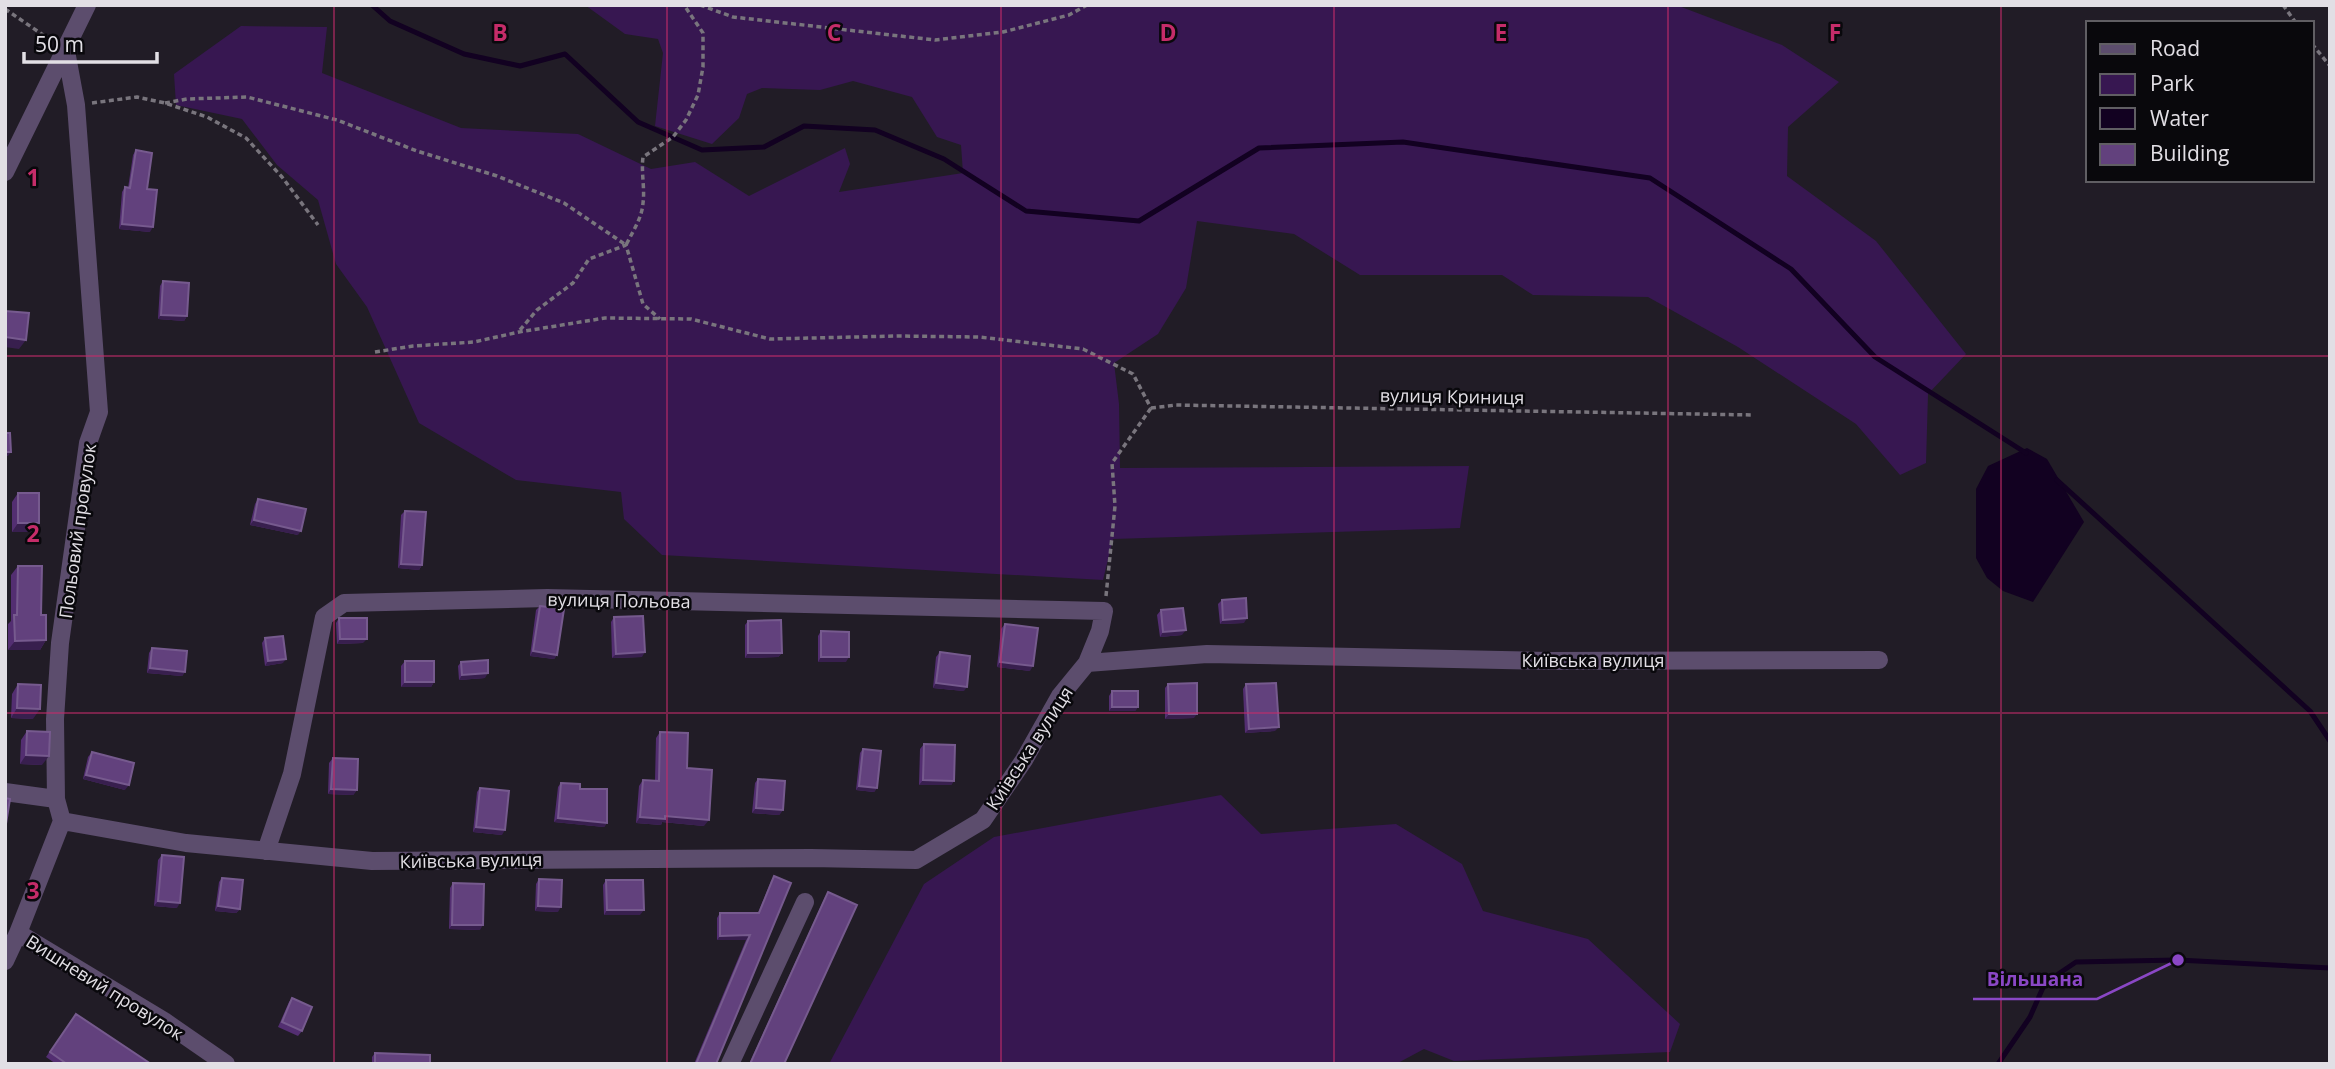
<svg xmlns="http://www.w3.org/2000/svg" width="2335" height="1069" font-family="'Open Sans',sans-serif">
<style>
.green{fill:#371751}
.water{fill:#120121}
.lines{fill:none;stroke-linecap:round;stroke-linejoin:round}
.stream{stroke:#120121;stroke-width:5}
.path{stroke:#79757d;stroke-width:3.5;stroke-dasharray:5 3.5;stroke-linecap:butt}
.minor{stroke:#5c4d6d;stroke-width:18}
.wall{fill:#532e71}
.shaded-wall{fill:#381f4e}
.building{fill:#62417d;stroke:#765a8e;stroke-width:2}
.grid{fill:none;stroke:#c52c69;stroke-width:2;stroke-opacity:0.55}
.labels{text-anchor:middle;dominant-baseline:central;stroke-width:5;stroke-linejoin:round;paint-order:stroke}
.street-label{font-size:18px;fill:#e2dfe5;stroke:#09080c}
.grid-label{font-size:23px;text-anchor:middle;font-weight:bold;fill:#c52c69;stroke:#09080c;stroke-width:5;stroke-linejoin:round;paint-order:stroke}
.leader{fill:none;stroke:#8a47c5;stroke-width:2.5}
.callout-dot{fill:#8a47c5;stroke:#09080c;stroke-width:2.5}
.callout-label{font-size:19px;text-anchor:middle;font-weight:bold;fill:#8a47c5;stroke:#09080c;stroke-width:5;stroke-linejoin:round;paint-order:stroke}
</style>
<rect width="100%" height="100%" fill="#211c26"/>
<!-- green -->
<path class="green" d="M585,5H1676L1782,45L1839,82L1788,127L1787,176L1876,241L1966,354L1928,394L1926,463L1900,475L1856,424L1738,347L1648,297L1533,295L1502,275H1360L1294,234L1197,221L1186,288L1158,334L1114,363L1119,404L1120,468L1469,466L1460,528L1113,539L1103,580L662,555L624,519L621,492L516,480L419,423L367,307L336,264L318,200L277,165L242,119L176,105L174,74L241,26L327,27L322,73L461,128L578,134L651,169L695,162L749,196L845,148L850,164L839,192L963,173L961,145L937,137L912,97L853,81L820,90L762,88L747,94L739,118L712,144L655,126L663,53L658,39L625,34Z
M1221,795L1261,834L1396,824L1462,864L1483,911L1588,939L1680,1024L1670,1052L1454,1061L1424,1049L1396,1064H829L924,884L994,837Z"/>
<!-- water -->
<path class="water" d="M2027,448L2047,459L2084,522L2033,602L2003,591L1987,578L1976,558V489L1988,466Z"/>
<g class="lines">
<!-- stream -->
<path class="stream" d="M372,5L390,21L464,54L520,66L565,54L638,122L702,150L764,147L804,126L875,130L944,159L1026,211L1139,221L1259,148L1403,142L1650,178L1791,269L1875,357L2026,453
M2057,480L2310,711L2330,741
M1998,1064L2030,1017L2045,983L2076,962L2178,960L2330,968"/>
<!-- path -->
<path class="path" d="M700,5L733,17L935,40L1003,32L1069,15L1087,5
M2283,5L2296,23
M5,9L52,41
M2312,44L2330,66
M92,103L137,97L165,103L207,117L246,138L282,177L318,225
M165,103L187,99L247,97L337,120L417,151L497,176L564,203L626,245C633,231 642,218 643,203C645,189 641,172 643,157L673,137L686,120L698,95L703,67V33L684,5
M520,330L537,310L573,283L589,259L626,245L643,304L660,319
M375,352L413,346L474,342L519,332L605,318L691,319L770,339L897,336L979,337L1083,349L1133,374L1151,408
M1151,408L1176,405L1753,415
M1106,596L1115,506L1112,463L1151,408"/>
<!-- minor -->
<path class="minor" d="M5,172L87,5
M5,792L56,799
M62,821L186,843L372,861L811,858L916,860L983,820L1024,760L1060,696L1087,663L1207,654L1548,661L1879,660
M266,851L292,774L324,617L344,603L547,598L1104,611L1100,631L1087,663
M18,933L164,1021L226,1064
M5,961L18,933L62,821L56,799L55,719L60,643L88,443L99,412L76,105L66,51
M730,1064L805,902"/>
</g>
<!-- wall -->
<path class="wall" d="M136,150L147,189L150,232L119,229L122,192L125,187L128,188L133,155Z
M163,281L187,316L184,321L158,319L160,286Z
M18,493L33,532H12V502Z
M258,499L298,535L250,525L255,504Z
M405,511L422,565L419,570L398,568L401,515Z
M18,566L41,615L46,640L40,650H8V624L11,621V575Z
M1222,600L1244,623L1220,624L1218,604Z
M540,606L557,655L554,659L530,656L536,610Z
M1161,610L1182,635L1160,637L1157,615Z
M614,617L642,657L612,658L611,622Z
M339,618L363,643L337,644L336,623Z
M748,621L782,653L778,657L745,658V625Z
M1005,624L1030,671L997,667L1001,629Z
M821,631L846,662H818V636Z
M265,638L283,663L265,666L262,643Z
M152,648L185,672L182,676L147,673L149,653Z
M940,652L964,691L933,688L936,657Z
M405,661L434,682L431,687H401V666Z
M461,662L485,678L459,680L458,666Z
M18,684L33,719L11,718L12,694Z
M1168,684L1194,718L1165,719V688Z
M1246,684L1275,731L1245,733L1243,689Z
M1112,691L1138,707L1135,711H1109V696Z
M27,731L42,765L20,764L21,740Z
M660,732L687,768L704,826L662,822L661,825L636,823L639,786L643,780L655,781L656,738Z
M924,744L954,781L951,785H919L920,749Z
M863,749L877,788L874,792L856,790L860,753Z
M92,752L125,790L83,779L88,757Z
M333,758L357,790L353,795L328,794L329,763Z
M758,779L783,810L779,815L752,813L755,783Z
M561,783L580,789L607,823L604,827L554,822L558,787Z
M480,788L502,835L473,832L477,792Z
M162,855L177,908L154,906L158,860Z
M774,876L716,1064H694L746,940H717V918L720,913H758L771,881Z
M222,878L240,909L236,913L215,911L219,882Z
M539,879L558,912L535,911L536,884Z
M606,880L640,915H604L603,885Z
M453,883L480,930L449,929L450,888Z
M828,892L784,1064H749L825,897Z
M292,998L302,1031L298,1036L278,1027L289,1002Z
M76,1014L151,1064H56L46,1057Z
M375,1053L430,1064H372V1057Z"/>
<!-- shaded-wall -->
<path class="shaded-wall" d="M122,224L153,227L150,232L119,229Z
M161,315L187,316L184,321L158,319Z
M5,337L26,340L19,349L5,347Z
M5,452H11L8,456H5Z
M254,520L301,531L298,535L250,525Z
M18,523H39L33,532H12Z
M401,564L422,565L419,570L398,568Z
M1247,618L1244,623L1220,624L1223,620Z
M1186,630L1182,635L1160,637L1163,632Z
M340,639H367L363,643L337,644Z
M46,640L40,650H8L15,641Z
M533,651L557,655L554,659L530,656Z
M645,652L642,657L612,658L616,654Z
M748,653H782L778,657L745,658Z
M821,657H849L846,662H818Z
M286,659L283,663L265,666L268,661Z
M1000,662L1033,666L1030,671L997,667Z
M150,668L185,672L182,676L147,673Z
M488,673L485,678L459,680L462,675Z
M405,682H434L431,687H401Z
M936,683L967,687L964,691L933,688Z
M1112,707H1138L1135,711H1109Z
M17,708L40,709L33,719L11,718Z
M1169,714H1197L1194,718L1165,719Z
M1279,727L1275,731L1245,733L1249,729Z
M26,755L49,756L42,765L20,764Z
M86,775L129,785L125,790L83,779Z
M923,780L954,781L951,785H919Z
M859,786L877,788L874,792L856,790Z
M331,789L357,790L353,795L328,794Z
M756,808L783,810L779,815L752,813Z
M665,816L709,820L704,826L662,822L661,825L636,823L640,817Z
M558,818L607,823L604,827L554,822Z
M476,827L505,830L502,835L473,832Z
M158,901L180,903L177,908L154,906Z
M218,906L240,909L236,913L215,911Z
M538,906L561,907L558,912L535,911Z
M607,910H644L640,915H604Z
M452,925H483L480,930L449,929Z
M750,935L746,940H717L720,936Z"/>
<!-- building -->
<path class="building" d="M136,150L152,153L147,189L157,190L153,227L122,224L125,187L130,188Z
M163,281L189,283L187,316L161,315Z
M5,311L29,313L26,340L5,337Z
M5,433H10L11,452H5Z
M18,493H39V523H18Z
M258,499L306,509L301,531L254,520Z
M405,511L426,512L422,565L401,564Z
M18,566H42L41,615H46V640L15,641L14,615H17Z
M1246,598L1247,618L1223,620L1222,600Z
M540,606L564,609L557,655L533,651Z
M1183,608L1186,630L1163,632L1161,610Z
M643,616L645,652L616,654L614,617Z
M339,618H367V639H340Z
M781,620L782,653H748V621Z
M1005,624L1038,628L1033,666L1000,662Z
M821,631L849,632V657H821Z
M283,636L286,659L268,661L265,638Z
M152,648L187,651L185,672L150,668Z
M940,652L970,656L967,687L936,683Z
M488,660V673L462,675L461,662Z
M405,661H434V682H405Z
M1197,683V714H1169L1168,684Z
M1276,683L1279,727L1249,729L1246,684Z
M18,684L41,685L40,709L17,708Z
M1112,691H1138V707H1112Z
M27,731L50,732L49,756L26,755Z
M660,732L688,733L687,768L712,770L709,820L665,816V819L640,817L643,780L659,781Z
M924,744L955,745L954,781L923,780Z
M863,749L881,751L877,788L859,786Z
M92,752L134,763L129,785L86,775Z
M333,758L358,759L357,790L331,789Z
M758,779L785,781L783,810L756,808Z
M561,783L580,784V789H607V823L558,818Z
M480,788L509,791L505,830L476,827Z
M5,798L10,799L5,830Z
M162,855L184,857L180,903L158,901Z
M774,876L791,883L716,1064H696L750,935L720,936V913H759Z
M222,878L243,880L240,909L218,906Z
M539,879L562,880L561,907L538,906Z
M606,880H643L644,910H607Z
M453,883L484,884L483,925H452Z
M828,892L857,905L784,1064H750Z
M292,998L312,1007L302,1031L282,1022Z
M76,1014L151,1064H67L50,1052Z
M375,1053L430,1055V1064H375Z"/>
<!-- grid -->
<path class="grid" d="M334,5V1064M667,5V1064M1001,5V1064M1334,5V1064M1668,5V1064M2001,5V1064M5,356H2330M5,713H2330"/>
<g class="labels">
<!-- street labels -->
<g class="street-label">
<text transform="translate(1452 396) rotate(1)">вулиця Криниця</text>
<text transform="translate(77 531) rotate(-82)">Польовий провулок</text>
<text transform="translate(619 600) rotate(1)">вулиця Польова</text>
<text x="1593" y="660">Київська вулиця</text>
<text transform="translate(1029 748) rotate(-57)">Київська вулиця</text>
<text transform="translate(471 860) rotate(-1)">Київська вулиця</text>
<text transform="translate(105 987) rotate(32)">Вишневий провулок</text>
</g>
</g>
<g class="grid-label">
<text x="500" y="41">B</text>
<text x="834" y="41">C</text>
<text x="1168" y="41">D</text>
<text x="1501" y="41">E</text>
<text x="1835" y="41">F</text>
<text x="33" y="186">1</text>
<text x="33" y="542">2</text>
<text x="33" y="899">3</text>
</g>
<!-- callouts -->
<path class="leader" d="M2178 960L2097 999H1973"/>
<circle class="callout-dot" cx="2178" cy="960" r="7"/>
<g class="callout-label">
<text x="2035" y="986">Вільшана</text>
</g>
<!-- border -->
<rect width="2335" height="1069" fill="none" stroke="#e2dfe5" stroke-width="14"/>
<!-- legend -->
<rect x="2086" y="21" width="228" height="161" fill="#09080c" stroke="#605e63" stroke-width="2"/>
<rect x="2100" y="44" width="35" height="10" fill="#5c4d6d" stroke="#605e63" stroke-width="2"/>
<text x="2150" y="56" font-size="21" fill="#e2dfe5">Road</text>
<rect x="2100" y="74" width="35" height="21" fill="#371751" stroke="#605e63" stroke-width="2"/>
<text x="2150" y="91" font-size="21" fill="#e2dfe5">Park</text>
<rect x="2100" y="108" width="35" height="21" fill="#120121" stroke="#605e63" stroke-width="2"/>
<text x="2150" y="126" font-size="21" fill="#e2dfe5">Water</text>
<rect x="2100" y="144" width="35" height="21" fill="#62417d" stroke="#605e63" stroke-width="2"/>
<text x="2150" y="161" font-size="21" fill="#e2dfe5">Building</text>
<!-- scale -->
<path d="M24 52v10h133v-10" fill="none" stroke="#e2dfe5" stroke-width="3.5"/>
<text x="35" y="52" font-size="21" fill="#e2dfe5" stroke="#09080c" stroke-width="5" paint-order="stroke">50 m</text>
</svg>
